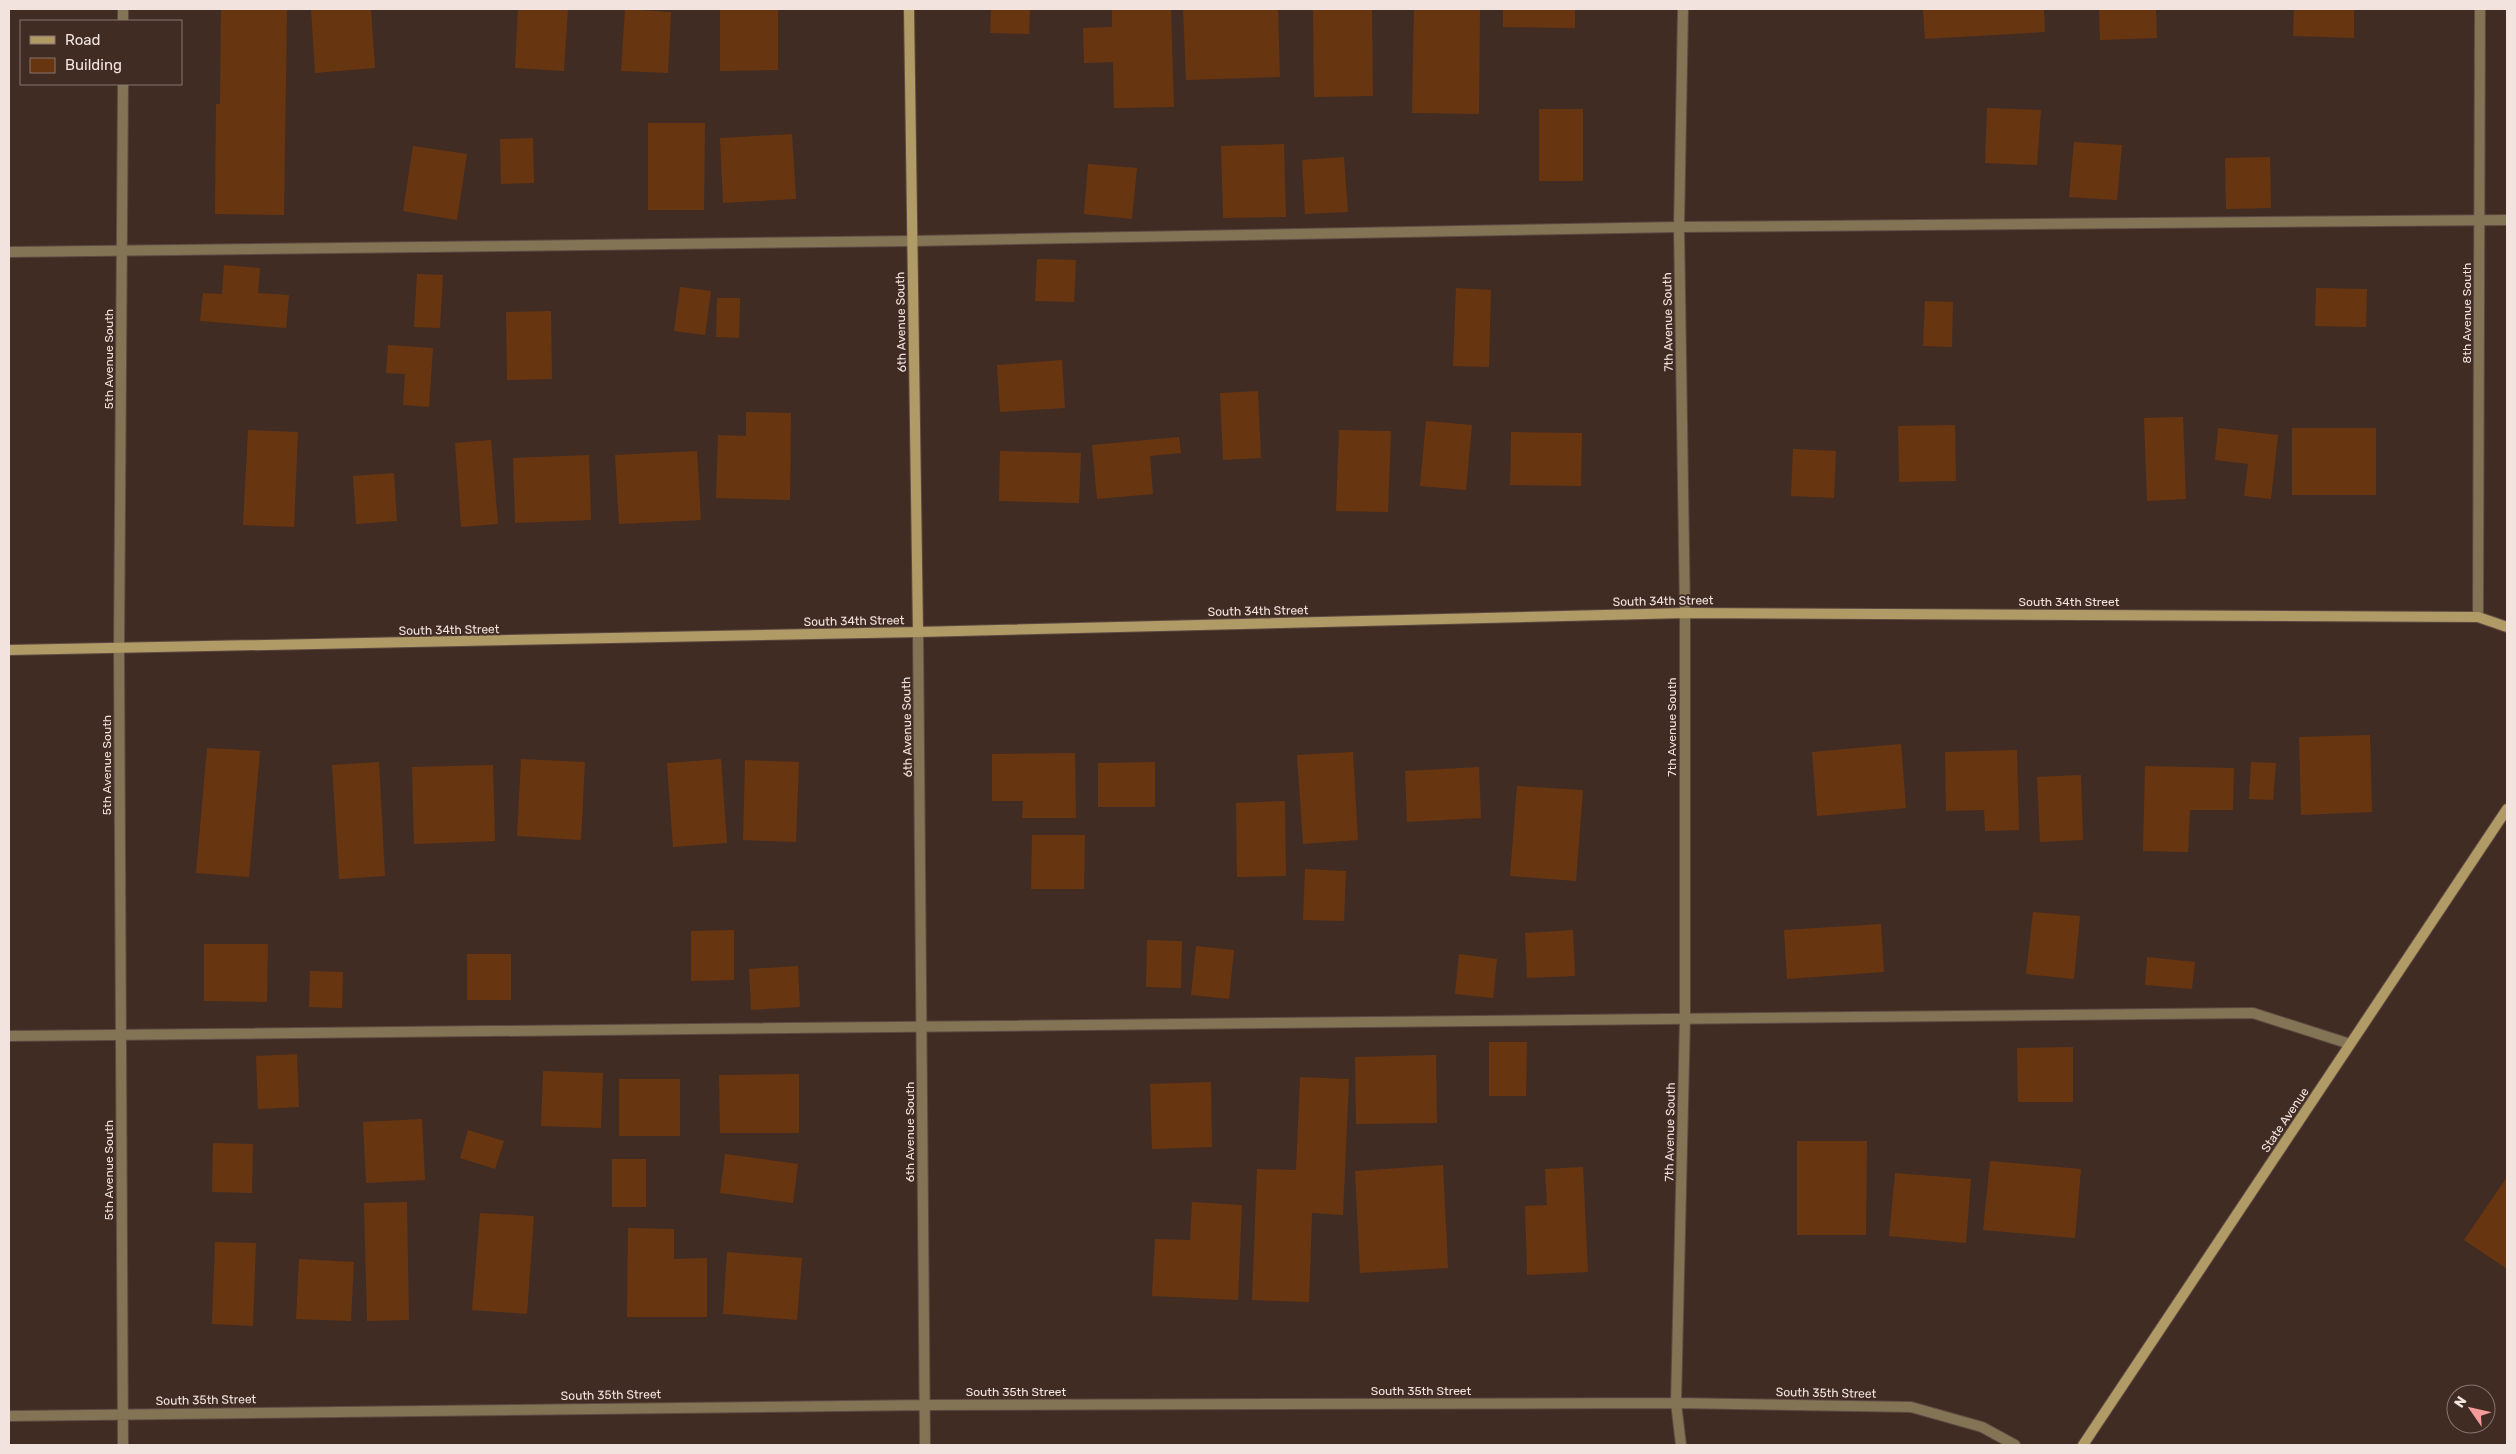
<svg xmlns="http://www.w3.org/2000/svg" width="2516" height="1454" font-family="Rubik,sans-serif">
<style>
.building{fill:#683511}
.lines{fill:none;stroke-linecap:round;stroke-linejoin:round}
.lane-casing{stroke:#5d4942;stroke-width:12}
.street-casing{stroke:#5d4942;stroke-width:12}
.secondary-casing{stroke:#5d4942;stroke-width:12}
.lane{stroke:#827455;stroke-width:10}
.street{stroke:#827455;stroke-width:10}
.secondary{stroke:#b09a66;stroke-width:10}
.labels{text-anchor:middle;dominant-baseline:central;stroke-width:4;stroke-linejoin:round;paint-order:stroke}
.street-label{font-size:12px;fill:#f2e3de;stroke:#412c24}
</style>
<rect width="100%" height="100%" fill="#412c24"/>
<!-- building -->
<path class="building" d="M221,9H287L284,215L215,214L216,104H220Z
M311,9H371L375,68L315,73Z
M518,9H568L564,71L515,68Z
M625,9L671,12L668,73L621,71Z
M720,9H778V70L720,71Z
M991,9H1030L1029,34L990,33Z
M1112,9H1171L1174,107L1114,108L1113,62L1084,63L1083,28L1112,27Z
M1183,9H1278L1280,77L1186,80Z
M1313,9H1372L1373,96L1314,97Z
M1414,9H1480L1479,114L1412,113Z
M1503,9H1575V28L1503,27Z
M1923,9H2044L2045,32L1925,39Z
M2099,9H2156L2157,38L2100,40Z
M2294,9H2354V38L2293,36Z
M1987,108L2041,110L2037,165L1985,163Z
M1539,109H1583V181H1539Z
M648,123H705L704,210H648Z
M792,134L796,199L723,203L720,138Z
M533,138L534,183L501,184L500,139Z
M2074,142L2122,145L2117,200L2069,197Z
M1284,144L1286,217L1223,218L1221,146Z
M413,146L467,154L457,220L403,211Z
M1344,157L1348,212L1305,214L1302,160Z
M2270,157L2271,208L2226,209L2225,158Z
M1088,164L1137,168L1132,219L1084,214Z
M1037,259L1076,260L1074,302L1035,301Z
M224,265L260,268L258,293L289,295L286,328L200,321L203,293L222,294Z
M417,274L443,275L440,328L414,327Z
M680,287L711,291L705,335L674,331Z
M1456,288L1491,290L1489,367L1453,366Z
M2316,288L2367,289L2366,327L2315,326Z
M717,298H740L739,338L716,337Z
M1925,301L1953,302L1952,347L1923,346Z
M551,311L552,379L507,380L506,312Z
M388,345L433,348L429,407L403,405L405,374L386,373Z
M1062,360L1065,408L1000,412L997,365Z
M1258,391L1261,458L1223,460L1220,393Z
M746,412L791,413L790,500L716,498L718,435L746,436Z
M2183,417L2186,499L2147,501L2144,418Z
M1426,421L1472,425L1466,490L1420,486Z
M1955,425L1956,481L1899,482L1898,426Z
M2218,428L2278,435L2271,499L2244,496L2248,464L2215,460Z
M2292,428H2376V495H2292Z
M248,430L298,432L294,527L243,525Z
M1339,430L1391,431L1388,512L1336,511Z
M1511,432L1582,433L1581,486L1510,485Z
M1179,437L1181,453L1150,456L1153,494L1097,499L1092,445Z
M491,440L498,524L461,527L455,443Z
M1793,449L1836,451L1834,498L1791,496Z
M697,451L701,520L619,524L615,455Z
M1000,451L1081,453L1079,503L999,501Z
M589,455L591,520L515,523L513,458Z
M394,473L397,521L356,524L353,476Z
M2370,735L2372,812L2301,815L2299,737Z
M1901,744L1906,808L1817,816L1812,752Z
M207,748L260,751L249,877L196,873Z
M2017,750L2019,830L1985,831L1984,810L1946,811L1945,752Z
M1353,752L1358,840L1303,844L1297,755Z
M1075,753L1076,818H1022L1023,801H992V754Z
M521,759L585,762L581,840L517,836Z
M721,759L727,843L673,847L667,763Z
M745,760L799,762L796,842L743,840Z
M379,762L385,876L339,879L332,765Z
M1155,762V807H1098V763Z
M2251,762L2276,763L2273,800L2249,799Z
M493,765L495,841L414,844L412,767Z
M2145,766L2234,768L2233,810H2190L2188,852L2143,851Z
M1479,767L1481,818L1407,822L1405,771Z
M2081,775L2083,840L2040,842L2037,777Z
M1517,786L1583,790L1576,881L1510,876Z
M1285,801L1286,876L1237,877L1236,803Z
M1032,835H1085L1084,889H1031Z
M1305,869L1346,871L1344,921L1303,920Z
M2033,912L2080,916L2074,979L2026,974Z
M1881,924L1884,972L1787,979L1784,930Z
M734,930V980L691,981V931Z
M1573,930L1575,976L1527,978L1525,933Z
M1147,940L1182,941L1181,988L1146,987Z
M204,944H268L267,1002L204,1001Z
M1196,946L1234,950L1229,999L1191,995Z
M467,954H511V1000H467Z
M1459,954L1497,959L1493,998L1455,994Z
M2147,957L2195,962L2192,989L2145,985Z
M798,966L800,1007L751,1010L749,969Z
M310,971L343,972L342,1008L309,1007Z
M1489,1042H1527L1526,1096H1489Z
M2073,1047V1102H2018L2017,1048Z
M297,1054L299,1107L258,1109L256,1056Z
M1436,1055L1437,1123L1356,1124L1355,1057Z
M543,1071L603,1073L601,1128L541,1126Z
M799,1074V1133H720L719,1075Z
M1300,1077L1349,1079L1343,1215L1312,1213L1309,1302L1252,1300L1257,1169L1296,1170Z
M619,1079H680V1136H619Z
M1211,1082L1212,1147L1152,1149L1150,1084Z
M422,1119L425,1180L366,1183L363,1122Z
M468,1130L504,1141L495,1169L460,1158Z
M1797,1141H1867L1866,1235H1797Z
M213,1143L253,1144L252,1193L212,1192Z
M725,1154L798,1164L793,1203L720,1193Z
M612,1159H646V1207H612Z
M1990,1161L2081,1169L2075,1238L1983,1230Z
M1443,1165L1448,1268L1360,1273L1355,1171Z
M1583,1167L1588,1272L1527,1275L1525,1206L1547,1205L1545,1169Z
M1895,1173L1971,1179L1966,1243L1889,1236Z
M2507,1177V1269L2464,1240Z
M407,1202L409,1320L367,1321L364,1203Z
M1192,1202L1242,1205L1238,1300L1152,1296L1155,1239L1190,1240Z
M480,1213L534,1216L527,1314L472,1310Z
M628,1228L674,1229V1259L707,1258V1317H627Z
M215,1242L256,1243L253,1326L212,1324Z
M727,1252L802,1258L797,1320L723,1314Z
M299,1259L354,1262L351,1321L296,1319Z"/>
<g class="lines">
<!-- lane casing -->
<g class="lane-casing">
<path id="lane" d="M9,252L912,241L1679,227L2507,220
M9,1036L2253,1013L2350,1044"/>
</g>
<!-- street casing -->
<g class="street-casing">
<path id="street" d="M123,21V9
M123,84L119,649L123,1445
M2478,617L2480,9
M918,632L925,1445
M9,1416L925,1405L1676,1403L1911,1407L1982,1427L2015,1445
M1681,1445L1676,1403L1685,1019V613L1679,227L1683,9"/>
</g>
<!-- secondary casing -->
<g class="secondary-casing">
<path id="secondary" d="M909,9L918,632
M9,650L918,632L1685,613L2478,617L2507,627
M2083,1445L2507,809"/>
</g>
<!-- lane -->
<use href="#lane" class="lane"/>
<!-- street -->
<use href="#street" class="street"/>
<!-- secondary -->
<use href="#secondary" class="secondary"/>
</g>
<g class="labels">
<!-- street labels -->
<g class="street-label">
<text transform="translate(2467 313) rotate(-90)">8th Avenue South</text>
<text transform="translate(901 322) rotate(-91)">6th Avenue South</text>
<text transform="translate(1668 322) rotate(-91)">7th Avenue South</text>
<text transform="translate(109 359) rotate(-90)">5th Avenue South</text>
<text transform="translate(1663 601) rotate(-1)">South 34th Street</text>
<text x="2069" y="602">South 34th Street</text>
<text transform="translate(1258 611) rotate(-1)">South 34th Street</text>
<text transform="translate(854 621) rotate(-1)">South 34th Street</text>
<text transform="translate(449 630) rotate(-1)">South 34th Street</text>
<text transform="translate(907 727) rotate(-91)">6th Avenue South</text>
<text transform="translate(1672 727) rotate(-90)">7th Avenue South</text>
<text transform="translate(107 765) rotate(-90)">5th Avenue South</text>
<text transform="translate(2285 1120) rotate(-56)">State Avenue</text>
<text transform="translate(910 1132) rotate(-90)">6th Avenue South</text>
<text transform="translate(1670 1132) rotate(-89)">7th Avenue South</text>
<text transform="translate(109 1170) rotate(-90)">5th Avenue South</text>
<text x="1421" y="1391">South 35th Street</text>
<text x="1016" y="1392">South 35th Street</text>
<text transform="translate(1826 1393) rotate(1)">South 35th Street</text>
<text transform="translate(611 1395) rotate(-1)">South 35th Street</text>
<text transform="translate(206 1400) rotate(-1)">South 35th Street</text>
</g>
</g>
<!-- border -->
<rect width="2516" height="1454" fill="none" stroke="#f2e3de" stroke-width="20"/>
<!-- legend -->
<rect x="20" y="20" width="162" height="65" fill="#412c24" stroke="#88756e"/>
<rect x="30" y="36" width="25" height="8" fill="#b09a66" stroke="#88756e"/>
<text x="65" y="45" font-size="15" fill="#f2e3de">Road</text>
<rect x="30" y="58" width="25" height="15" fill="#683511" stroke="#88756e"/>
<text x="65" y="70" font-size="15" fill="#f2e3de">Building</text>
<!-- north arrow -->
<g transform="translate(2471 1409) rotate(304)"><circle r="24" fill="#412c24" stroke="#88756e"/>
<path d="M0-4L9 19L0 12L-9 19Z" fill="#f59b9b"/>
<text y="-8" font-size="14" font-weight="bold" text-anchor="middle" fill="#f2e3de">N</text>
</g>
</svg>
